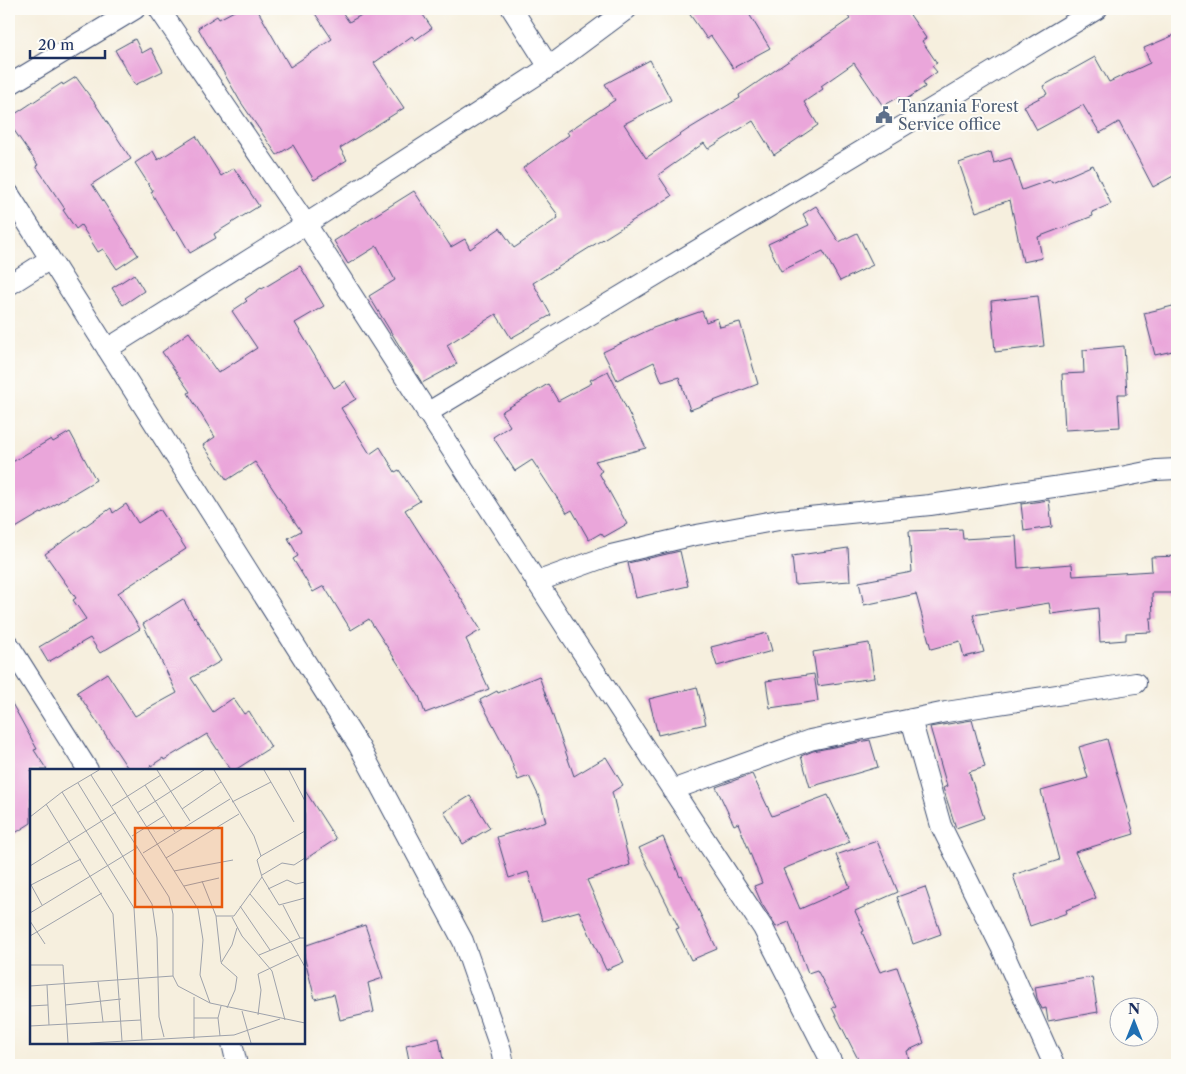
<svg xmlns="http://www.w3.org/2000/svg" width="1186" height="1074" font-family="'Libre Caslon Text',serif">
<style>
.building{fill:#eaa6da}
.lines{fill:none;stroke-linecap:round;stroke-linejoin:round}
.minor-casing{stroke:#3c4c71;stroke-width:22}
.minor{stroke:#fff;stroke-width:20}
.labels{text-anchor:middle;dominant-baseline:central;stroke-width:4;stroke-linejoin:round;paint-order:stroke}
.service-label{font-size:16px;fill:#4e5e75;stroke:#fdfcf7;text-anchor:start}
.inset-road{fill:none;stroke:#9ea2ab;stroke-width:1}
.view{fill:#e8590c;fill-opacity:0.15;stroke:#e8590c;stroke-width:2.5}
.inset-edge{fill:none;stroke:#1b2f5e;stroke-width:2.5}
</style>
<rect width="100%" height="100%" fill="#fdfcf7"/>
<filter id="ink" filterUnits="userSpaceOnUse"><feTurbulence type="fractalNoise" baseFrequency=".02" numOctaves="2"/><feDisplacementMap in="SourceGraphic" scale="10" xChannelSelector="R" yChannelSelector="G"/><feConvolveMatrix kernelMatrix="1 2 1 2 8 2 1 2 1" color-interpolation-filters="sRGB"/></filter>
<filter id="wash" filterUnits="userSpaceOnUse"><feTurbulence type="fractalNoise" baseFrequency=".0096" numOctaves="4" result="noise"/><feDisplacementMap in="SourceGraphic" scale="20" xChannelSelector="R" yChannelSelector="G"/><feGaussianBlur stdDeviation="1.12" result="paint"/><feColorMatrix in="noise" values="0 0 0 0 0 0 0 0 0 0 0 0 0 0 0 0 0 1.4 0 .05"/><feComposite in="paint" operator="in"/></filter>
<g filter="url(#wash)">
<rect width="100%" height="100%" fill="#f6efde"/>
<g id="blocks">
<!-- building -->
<path class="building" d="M238,9H257L290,67L332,39L312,9H340L349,22L372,9H419L432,28L415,40L412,36L374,63L404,108L340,148L347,160L314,180L293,145L277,155L240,101L198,28L217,16L219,19Z
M686,9H746L770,48L733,68L711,36L707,39Z
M843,9H906L926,38L922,41L937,63L932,66L937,72L923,82L925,87L902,102L899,97L883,106L854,63L821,86L823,89L804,102L818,125L774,155L753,121L708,149L704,143L658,175L672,196L533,283L551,315L511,338L496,314L447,345L457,364L422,383L369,296L395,280L377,246L348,264L334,241L414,191L451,247L465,239L470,249L500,228L514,248L558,218L557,216L558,215L523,168L569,135L567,132L615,100L605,84L650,60L671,100L624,124L646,158L687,130L740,98L739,95L850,19Z
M1177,34V174L1153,187L1119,122L1100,133L1083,105L1037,130L1024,106L1047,94L1043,86L1095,57L1109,82L1150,63L1144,48Z
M135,39L142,53L151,48L163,71L135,85L115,50Z
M76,77L94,102L131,159L92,184L138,255L117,269L103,249L98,252L81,225L76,229L63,210L65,209L36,166L38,165L9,123V118L62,83L63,85Z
M196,136L221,176L234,168L259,206L214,234L216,238L190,253L176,229L174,231L151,192L153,191L135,163L153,151L158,160Z
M991,152L994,163L1011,158L1022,190L1050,180L1052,183L1093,165L1111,204L1092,212L1093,216L1038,237L1042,258L1023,262L1010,200L976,212L959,163Z
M816,206L839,242L857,233L873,265L840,281L823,251L781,271L768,244L809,225L803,214Z
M300,266L324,306L295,323L334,388L345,381L356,399L341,408L370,454L380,447L395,472L399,470L420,501L405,510L481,630L466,639L489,689L425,713L419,696L369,619L351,630L324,586L313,592L293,559L298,556L288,538L301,531L255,462L227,480L203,445L215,437L188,393L190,392L162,352L189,332L218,373L257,348L232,311L247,301L245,299L261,288L262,289Z
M134,274L144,291L123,305L112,288Z
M1038,296L1044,346L995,352L991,301Z
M1177,305V350L1155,355L1144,313Z
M702,311L706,322L717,318L720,327L740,322L758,384L690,410L679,377L662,382L654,362L617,380L603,352L653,328Z
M1124,346L1127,394H1118L1120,427L1065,430L1062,374L1084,373L1083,350Z
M608,371L646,448L595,461L602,471L599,473L627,524L604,537L601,533L589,540L572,510L567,513L532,460L515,471L493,437L510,426L501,412L548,384L558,401L592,383L590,380Z
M70,432L96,480L9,532V464L51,439L53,442Z
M1049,500L1052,527L1024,531L1021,504Z
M126,504L138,523L160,509L186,549L118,593L140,629L100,653L90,638L48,662L39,647L86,619L73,600L76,598L45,554L111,508L113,513Z
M962,529L963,539L1016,536L1018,568L1072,564L1073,576L1152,571L1151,557L1177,556V593H1152L1153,618H1150L1151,632L1126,633V640L1100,642L1098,608L1051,614L1049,603L973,615L984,652L964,657L960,641L931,649L916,594L864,605L859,582L912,572L909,531Z
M848,548L850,581L795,585L792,556Z
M680,551L688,586L636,598L628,563Z
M183,599L194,618L195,617L221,661L191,678L213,712L233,698L244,714L249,711L271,747L235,770H231L207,734L164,760L163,758L145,770H129L77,692L107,673L135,716L177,693L143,624Z
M767,633L772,651L717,666L711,647Z
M869,643L874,678L818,686L813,652Z
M814,674L818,701L770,708L766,681Z
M539,676L574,776L606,757L623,785L612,792L630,865L587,880L624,962L606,970L579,911L542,921L528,872L509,878L497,837L546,822L540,799L529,776L518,780L509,755L480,700L497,691L498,693Z
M697,687L706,724L658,735L649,699Z
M9,698L37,749L34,750L47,770H31V823L9,837Z
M972,720L985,767L969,772L984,818L956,828L943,788L947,786L930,727Z
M1107,739L1134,834L1075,852L1096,898L1066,910L1067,913L1030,926L1013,875L1059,860L1041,791L1088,778L1079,747Z
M870,740L878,767L810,787L801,756L813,751Z
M752,774L772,816L828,795L850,842L783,869L800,909L850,887L836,855L877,841L898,892L855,911L864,931L862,932L880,972L897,967L924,1043L907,1051L910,1065H861L832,1008L836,1006L817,970L808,973L789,922L776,927L762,904L754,886L762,883L738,823L734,825L716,787Z
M304,789L336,839L304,860Z
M470,796L490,828L463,844L444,812Z
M663,837L680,877L682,876L717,949L691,960L676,929L679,928L639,848Z
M925,887L941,934L913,944L897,897Z
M365,925L383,978L368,983L374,1012L340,1020L334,994L315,999L304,956V946Z
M1092,977L1098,1012L1048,1021L1046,1008L1042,1009L1037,998L1035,987Z
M439,1038L444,1065H410L406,1045Z"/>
</g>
</g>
<g filter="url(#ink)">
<use href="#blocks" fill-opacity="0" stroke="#3c4c71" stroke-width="1"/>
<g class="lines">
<!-- minor casing -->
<g class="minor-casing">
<path id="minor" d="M159,9L306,224L571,635L763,928L833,1065
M512,9L549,67
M9,85L135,9
M9,194L359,746L463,941L501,1050L504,1065
M9,285L50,259
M107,349L306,224L549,67L627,9
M427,413L1097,9
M536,582L611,555L691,536L779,520L930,505L1116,478L1156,470L1177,469
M9,645L88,770
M911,719L941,826L1001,947L1054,1065
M672,790L810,740L946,712L1136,683
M232,1043L237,1065"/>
</g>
<!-- minor -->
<use href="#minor" class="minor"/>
</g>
</g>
<!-- icons -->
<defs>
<g id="civic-bare" transform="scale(1.35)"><path d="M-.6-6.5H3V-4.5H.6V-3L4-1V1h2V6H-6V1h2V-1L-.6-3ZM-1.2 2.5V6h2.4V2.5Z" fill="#5c6f8a" stroke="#fdfcf7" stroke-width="2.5" paint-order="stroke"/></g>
</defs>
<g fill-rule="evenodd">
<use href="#civic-bare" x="884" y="115"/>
</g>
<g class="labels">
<!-- service labels -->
<g class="service-label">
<text x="898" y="106">Tanzania Forest<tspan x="898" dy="18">Service office</tspan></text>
</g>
</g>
<!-- overview -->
<g transform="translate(30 769)">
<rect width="275" height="275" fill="#f6efde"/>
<path class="inset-road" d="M81,1L168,140L173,171L170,206L180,234M127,1L160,52M184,1L224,67L231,87L227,91L232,108L204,147H186M234,1L264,53M259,1L275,32M61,6L139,128L143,145V207L148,217L180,234L275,254M48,14L122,135L127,169L129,248L134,268M115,16L145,63M32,23L104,139L112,271M202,33L241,13M16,35L83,145L92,272M82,37L131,6M152,40L191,13M107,44L174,1M0,48L32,23L69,1M102,67L134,47M113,84L200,30M231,87L275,62M136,89L209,45M0,97L86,43M144,102L203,91M232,106L252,94L264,96L275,89M232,108L249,136L275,129M172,112L186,147L191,193M0,114L12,136M1,116L51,90M154,117L189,109M238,120L257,111L266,115L275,113M220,125L262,175L275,198M253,136L270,169H275M210,137L240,181M0,144L108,78M202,148L212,167L242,202L255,251M0,152L15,175M0,167L72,124M229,186L270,169M0,196H33L38,274M68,213L73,253M17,216L19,256M0,217L143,207M35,236L91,230M0,237L18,236M197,239L205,221L207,208L191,194L202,176L207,159M212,242L221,274M228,246L231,221L228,205L268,186M164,249H188L191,237M188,249L190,267M0,257L111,251M164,270V228M60,274L204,266L250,250"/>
<path class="view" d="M105,59H192V138H105Z"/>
<rect width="275" height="275" class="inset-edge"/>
</g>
<!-- margin -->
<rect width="1186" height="1074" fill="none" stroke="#fdfcf7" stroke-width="30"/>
<!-- north arrow -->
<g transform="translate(1134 1022)"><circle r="24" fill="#fdfcf7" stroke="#a3aaba"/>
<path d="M0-4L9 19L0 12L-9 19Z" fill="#1f6fb2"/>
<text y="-8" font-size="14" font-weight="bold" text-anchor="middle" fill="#1b2f5e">N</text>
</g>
<!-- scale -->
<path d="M30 50v8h75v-8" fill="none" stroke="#1b2f5e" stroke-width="2.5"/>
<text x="38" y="50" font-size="15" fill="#1b2f5e" stroke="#fdfcf7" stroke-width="4" paint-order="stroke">20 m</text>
</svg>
